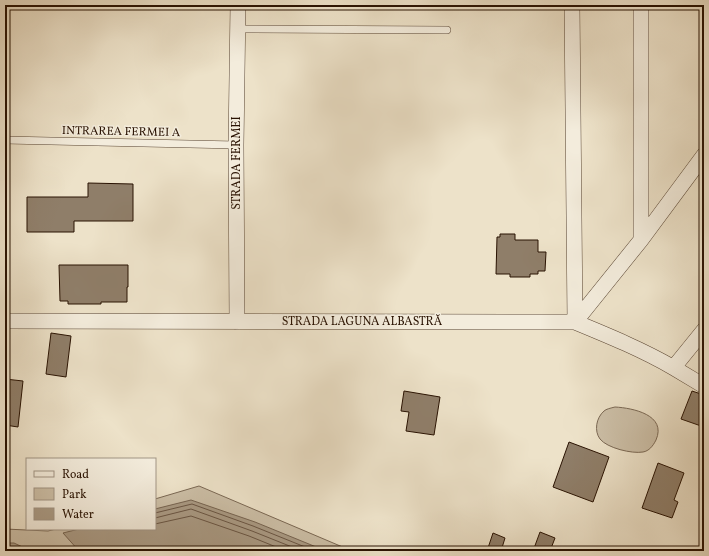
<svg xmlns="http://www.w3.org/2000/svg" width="709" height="556" font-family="Vollkorn,serif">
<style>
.green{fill:#ccbfa7;stroke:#7a6854}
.water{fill:#aa9b85;stroke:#766451}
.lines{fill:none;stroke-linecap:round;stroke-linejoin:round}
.shore{stroke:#6a5644;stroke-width:1}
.building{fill:#8f7e69;stroke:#291202}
.lane-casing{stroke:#5a4634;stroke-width:8}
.street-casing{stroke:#5a4634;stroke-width:16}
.lane{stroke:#f3ecdc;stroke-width:7}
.street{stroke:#f3ecdc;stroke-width:15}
.labels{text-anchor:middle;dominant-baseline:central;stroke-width:3;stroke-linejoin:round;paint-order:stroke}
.street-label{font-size:12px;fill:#291202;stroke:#f3ecdc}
</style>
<rect width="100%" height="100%" fill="#ede2c9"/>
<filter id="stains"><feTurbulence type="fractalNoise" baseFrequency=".005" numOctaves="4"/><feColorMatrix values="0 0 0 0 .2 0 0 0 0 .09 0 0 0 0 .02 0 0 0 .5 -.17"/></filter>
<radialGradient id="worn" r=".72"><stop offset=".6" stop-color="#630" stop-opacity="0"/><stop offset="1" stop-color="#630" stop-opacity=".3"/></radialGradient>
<!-- green -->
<path class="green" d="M615,407C633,408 667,415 656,440C653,446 649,451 643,452C632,454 607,448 600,439C594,431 596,418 604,411C606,409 611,408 615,407Z
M199,486L352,551H5V529L48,531L56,529H155V499Z"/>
<!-- water -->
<path class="water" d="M191,500L255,522L326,551H79L63,533L79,529H155V509Z
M5,543H14L31,551H5Z"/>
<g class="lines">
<!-- shore -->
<path class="shore" d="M155,513L192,504L253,526L315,551
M155,518L191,509L252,531L302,551
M155,524L191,516L249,536L286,551"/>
</g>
<!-- building -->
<path class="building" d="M88,183L133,184V221H74V232H27V197H88Z
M500,234H515V240H538V252H546L545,271H538V274H530V277H510V274H496L497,237H500Z
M59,265H128V287H127V302H101V304H68V301H60Z
M51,333L71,336L66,377L46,374Z
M5,379L23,381L18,427L5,425Z
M404,391L440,397L434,435L406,431L409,412L401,411Z
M692,391L704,395V427L681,419Z
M569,442L609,457L593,502L553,487Z
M658,463L684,473L674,500L678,502L672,518L642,508Z
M540,532L555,538L550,551H533Z
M493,533L505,538L501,551H487Z"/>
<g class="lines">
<!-- lane casing -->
<g class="lane-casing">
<path id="lane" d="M238,29L447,30
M5,140L236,145"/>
</g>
<!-- street casing -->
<g class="street-casing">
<path id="street" d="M572,5L575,322
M641,5V240
M5,321L575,322C609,336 643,350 674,368C684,374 694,380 704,386
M237,322L236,145L238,5
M575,322L641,240L704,155
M674,367L704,330"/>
</g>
<!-- lane -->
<use href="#lane" class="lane"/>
<!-- street -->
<use href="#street" class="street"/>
</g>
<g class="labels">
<!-- street labels -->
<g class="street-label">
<text transform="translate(121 132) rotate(1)">INTRAREA FERMEI A</text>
<text transform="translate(237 163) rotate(-90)">STRADA FERMEI</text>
<text x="362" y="322">STRADA LAGUNA ALBASTRĂ</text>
</g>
</g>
<!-- margin -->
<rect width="709" height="556" fill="none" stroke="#ede2c9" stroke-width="20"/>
<rect x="6" y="6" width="697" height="544" fill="none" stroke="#291202" stroke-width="2"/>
<rect x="10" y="10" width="689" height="536" fill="none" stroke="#291202"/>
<!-- legend -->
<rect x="26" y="458" width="130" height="72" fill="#f3ecdc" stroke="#a29585"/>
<rect x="34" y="471" width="20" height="6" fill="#f3ecdc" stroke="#a29585"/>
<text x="62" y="478" font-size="12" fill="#291202">Road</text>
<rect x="34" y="488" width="20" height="12" fill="#ccbfa7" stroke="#a29585"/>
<text x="62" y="498" font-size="12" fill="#291202">Park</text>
<rect x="34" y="508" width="20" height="12" fill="#aa9b85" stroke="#a29585"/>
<text x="62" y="518" font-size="12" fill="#291202">Water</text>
<rect width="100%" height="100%" filter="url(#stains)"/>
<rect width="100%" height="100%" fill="url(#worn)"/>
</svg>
